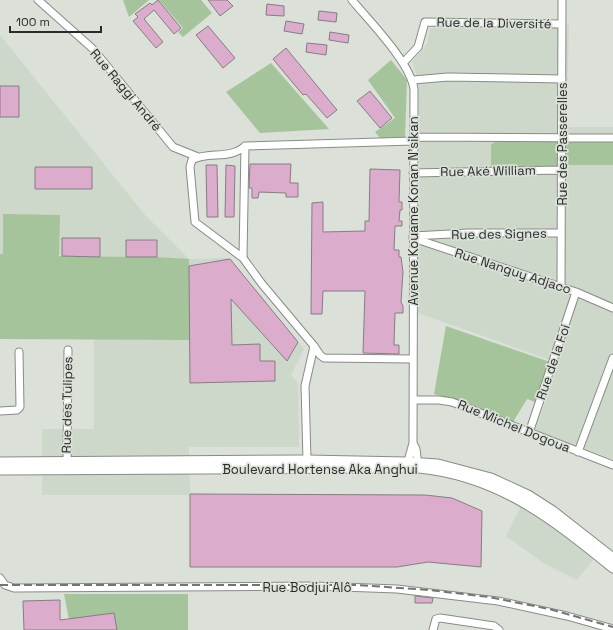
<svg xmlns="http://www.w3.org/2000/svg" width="613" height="630" font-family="'Space Grotesk',sans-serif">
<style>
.built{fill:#cdd7ca}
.green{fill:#a5c49c}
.building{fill:#dcaccc;stroke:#857e82}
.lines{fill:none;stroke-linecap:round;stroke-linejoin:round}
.minor-casing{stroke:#878c86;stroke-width:9}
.major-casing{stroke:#878c86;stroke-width:11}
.minor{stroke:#fff;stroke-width:7}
.major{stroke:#fff;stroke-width:9}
.rail{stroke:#727571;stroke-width:2;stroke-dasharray:8 4;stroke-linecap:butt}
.labels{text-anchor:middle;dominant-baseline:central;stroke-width:3.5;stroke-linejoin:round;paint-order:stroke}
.street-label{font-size:13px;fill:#292b29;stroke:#dbe0d9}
</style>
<rect width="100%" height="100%" fill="#dbe0d9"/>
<!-- built -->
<path class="built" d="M569,25L566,127H613V459L535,431L559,363L418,313L419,90L417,76L412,62L427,44L430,28Z
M0,35L145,215L189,259L228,258L304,349L291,375L298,383L299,447H189L190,495H42V429H94V339H189V260L157,257L0,254Z
M523,503L596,556L577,580L545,564L506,536Z"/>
<!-- green -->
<path class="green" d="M123,0H149L129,17Z
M159,0H201L212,13L183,37L178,32L183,28Z
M391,60L407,80L405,137L380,138L375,132L395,118L368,80Z
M271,63L329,129L260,133L226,92Z
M566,134H613V165H566Z
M558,136V169L491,168V145L501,137Z
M3,214L60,215L59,256L157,257L189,259V340L0,339V254H3Z
M446,326L550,362L535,402L527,399L513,422L434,394Z
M64,594H188V630H71Z"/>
<!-- building -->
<path class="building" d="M158,0L181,28L174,34L154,10L144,19L163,42L156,48L133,21L138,17L135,14L150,3L152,5Z
M208,0H227L233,6L220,16Z
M267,4L284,6V16L266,15Z
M319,11L337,13L336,22L318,20Z
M286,21L304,24L302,34L284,31Z
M208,26L235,58L223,68L196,35Z
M330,32L349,35L348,43L329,40Z
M307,43L327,45L326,55L306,52Z
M286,48L337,110L327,118L306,94L303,95L273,59Z
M0,86H19V117H0Z
M370,91L392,118L380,128L357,101Z
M250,164H291L290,183H298V197H286V193L259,192L258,198H252V188H249Z
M206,165H217L218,217H207Z
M226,165L235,166L234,217H225Z
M35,167H92V189H35Z
M370,169L400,170L399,202H402V210H400L399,221H402V226H395L394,250H399V257H401L403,272L401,302L403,306V313H395L394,345H399V354L363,353L365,291H323L322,314H311L312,203L323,202V232L365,231V221H369Z
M62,238H100V257L62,256Z
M126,240H157V257H126Z
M230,259L298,342L287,361L231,299L232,345L260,344V361H275V381L190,383L189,266Z
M190,494L425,495L452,498L482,511L481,567L428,562L397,567H190Z
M415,596L433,598L432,603H415Z
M60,600V620L114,613L117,630H24L23,601Z"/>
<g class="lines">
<!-- minor casing -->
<g class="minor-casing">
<path id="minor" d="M38,0L93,49L173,147L198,157
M352,0C370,22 410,62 414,89L413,443L416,449L418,466
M403,63L418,47L425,22L562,24
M413,80L448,77L562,79
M413,137L613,138
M413,173L562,170
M413,236L469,233H561
M413,238L576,292L613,308
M243,258L245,146
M561,287L562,0
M314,346L320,355L324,358L412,359
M413,400H439L452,402L613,465
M0,411L17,410L20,407L19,352
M529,433L576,292
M578,452L613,358
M307,460L305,386L314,346L262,284L243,258L195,222L190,167L192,160C208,151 230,160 245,146L413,141
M67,461L68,350
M407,465L413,443
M0,578L5,585L14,588L314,586L397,589L498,601L567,616L613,629
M433,630L436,619L440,618L494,626L499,630"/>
</g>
<!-- major casing -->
<g class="major-casing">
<path id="major" d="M0,462L307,460L407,462L438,464L491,478L528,495L553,511L613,558
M0,470L382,468C394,468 407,467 419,468C499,476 553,519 613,568"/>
</g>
<!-- minor -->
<use href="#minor" class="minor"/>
<!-- major -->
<use href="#major" class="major"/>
<!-- rail -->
<path class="rail" d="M0,585H357L429,590L489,597L549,609L613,627"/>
</g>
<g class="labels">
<!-- street labels -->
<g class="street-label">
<text transform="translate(494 23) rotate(1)">Rue de la Diversité</text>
<text transform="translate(126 90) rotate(50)">Rue Raggi André</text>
<text transform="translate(562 144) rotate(-90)">Rue des Passerelles</text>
<text transform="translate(488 171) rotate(-1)">Rue Aké William</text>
<text transform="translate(413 211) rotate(-90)">Avenue Kouame Konan N'sikan</text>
<text transform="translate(499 234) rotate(-1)">Rue des Signes</text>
<text transform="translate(513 271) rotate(18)">Rue Nanguy Adjaco</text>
<text transform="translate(553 362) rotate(-71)">Rue de la Foi</text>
<text transform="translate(67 405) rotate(-89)">Rue des Tulipes</text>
<text transform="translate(514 426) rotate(22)">Rue Michel Dogoua</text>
<text x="320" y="469">Boulevard Hortense Aka Anghui</text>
<text x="307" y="587">Rue Bodjui Alô</text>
</g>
</g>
<!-- scale -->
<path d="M10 26v6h91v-6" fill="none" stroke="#292b29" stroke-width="2"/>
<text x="16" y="26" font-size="12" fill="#292b29" stroke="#dbe0d9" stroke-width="3" paint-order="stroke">100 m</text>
</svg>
